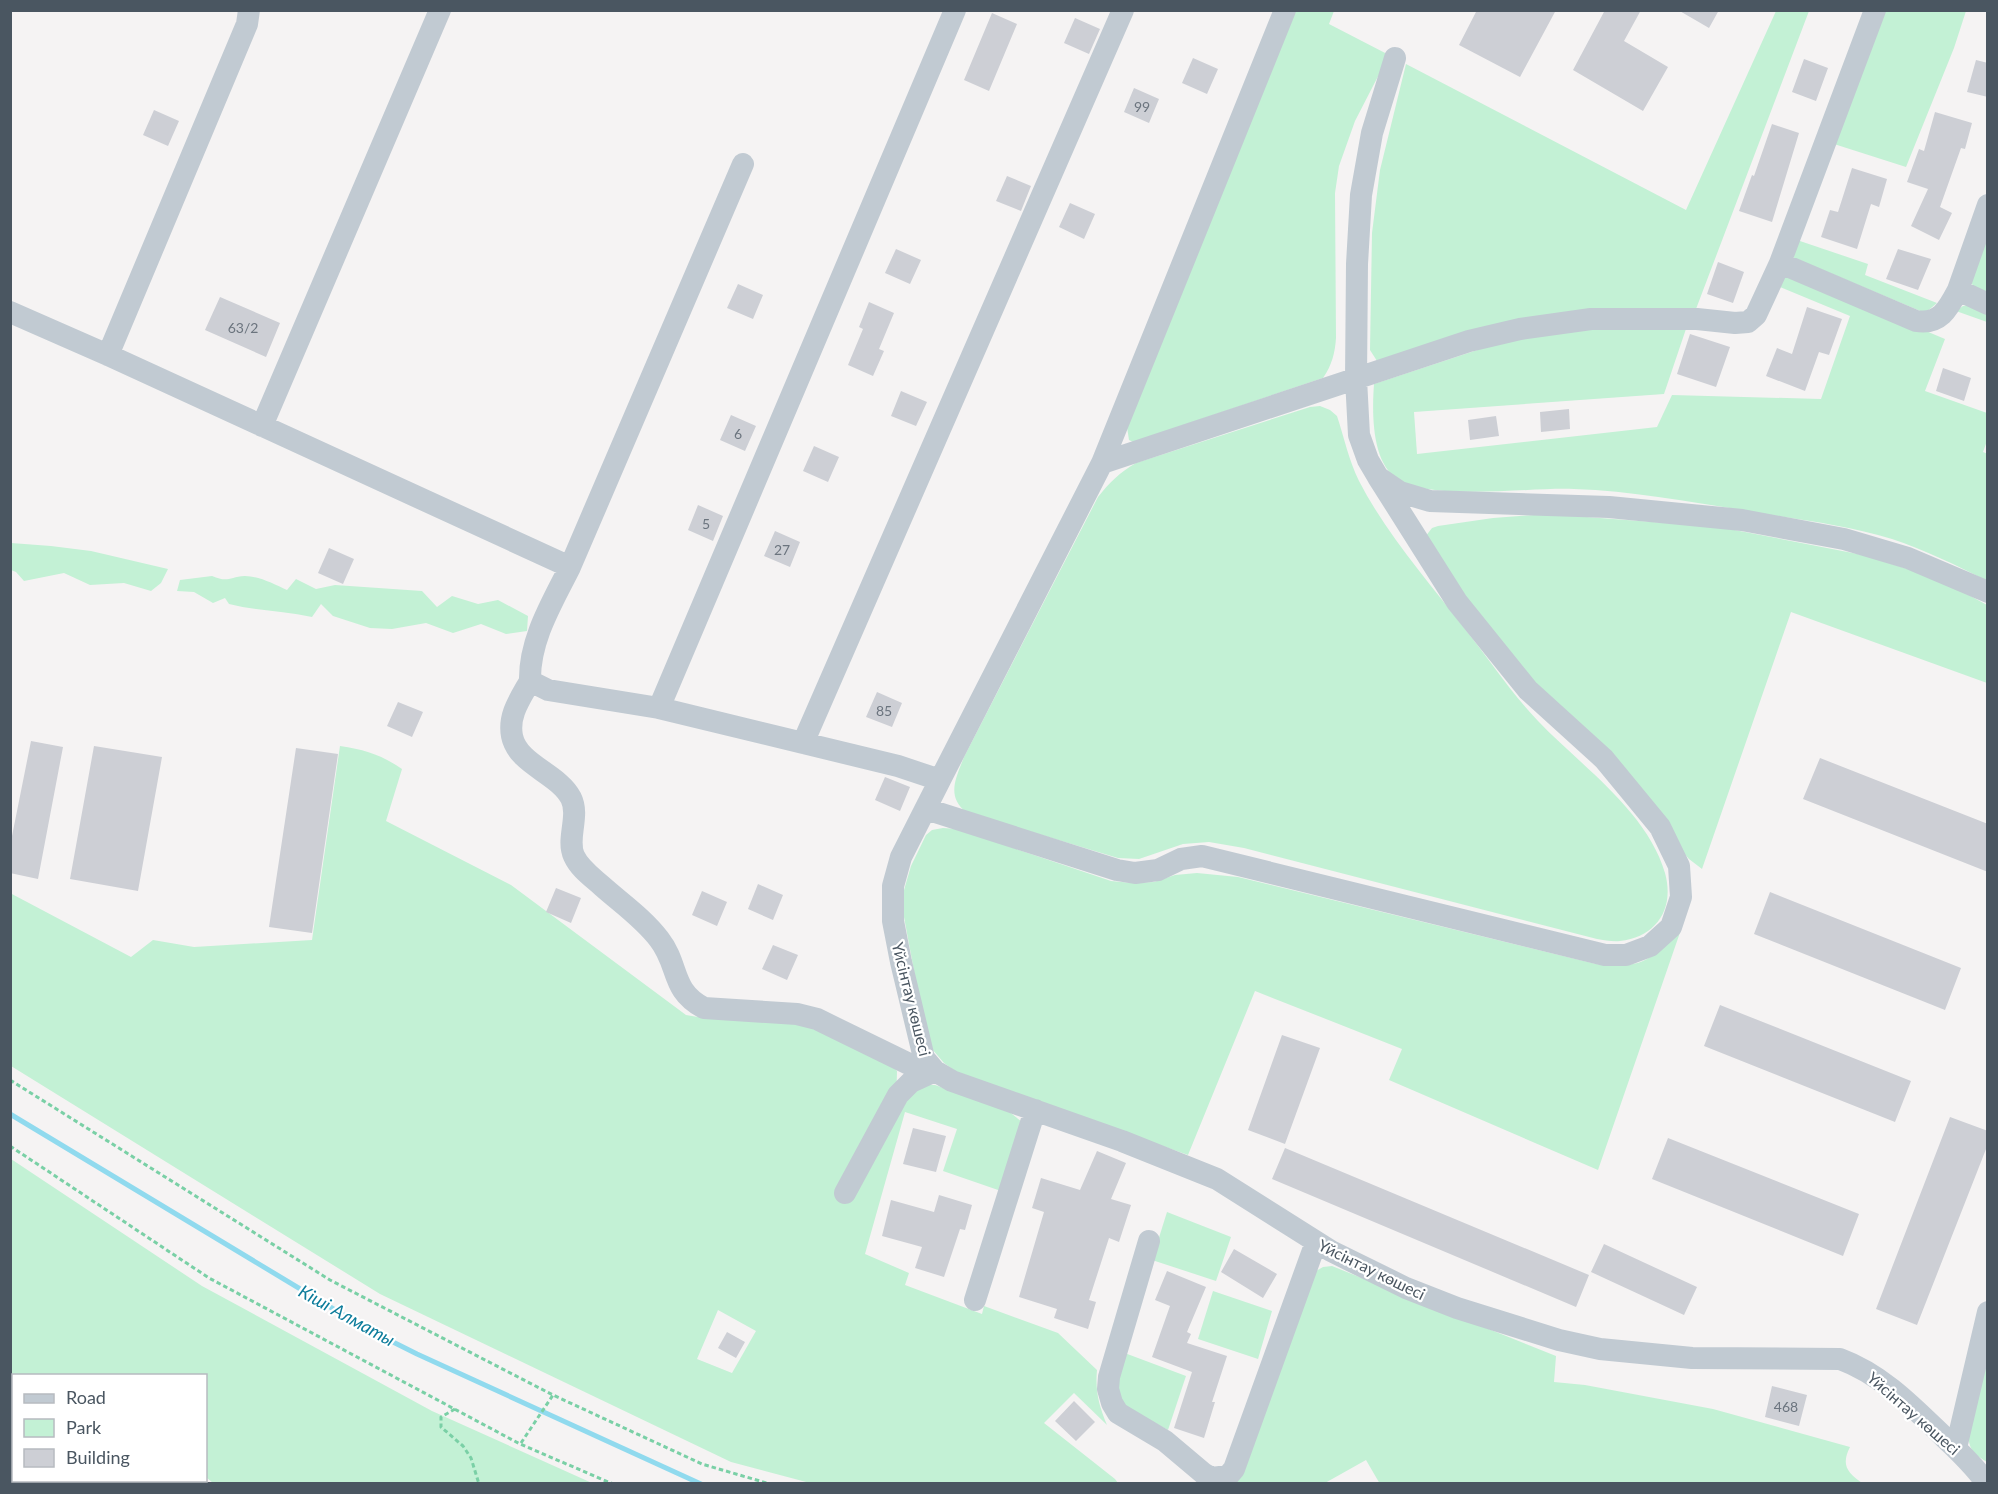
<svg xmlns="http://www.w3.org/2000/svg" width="1998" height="1494" font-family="Lato,sans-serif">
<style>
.green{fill:#c3f1d5;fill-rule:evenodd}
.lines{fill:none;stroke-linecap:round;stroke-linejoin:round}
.stream{stroke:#90daee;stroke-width:5}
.building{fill:#cdcfd5}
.path{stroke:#7ad0a6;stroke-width:3;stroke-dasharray:4.5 3;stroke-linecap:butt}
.minor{stroke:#c1cad2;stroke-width:22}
.labels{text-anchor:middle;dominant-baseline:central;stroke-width:4.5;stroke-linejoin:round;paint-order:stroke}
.number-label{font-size:14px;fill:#6b747e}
.street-label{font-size:16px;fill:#4a5661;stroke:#fff}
.water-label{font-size:18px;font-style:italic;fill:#0c7c9b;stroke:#fff}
</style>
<rect width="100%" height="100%" fill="#f5f3f3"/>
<!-- green -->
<path class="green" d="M1293,11H1334L1329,24L1389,55L1355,121L1339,166L1335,193L1336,338C1335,353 1332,365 1323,378L1133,442L1129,440L1127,427Z
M1776,11H1809L1696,309L1377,361L1370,350L1372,233L1380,170L1406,64L1686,210Z
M1883,11H1966L1954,48L1906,167L1834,144Z
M1987,223V297L1973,286L1969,278Z
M1797,240L1868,264L1865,275L1937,303L1925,313L1794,258L1793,248Z
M1795,276L1945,339L1925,391L1987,413V441L1983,452L1988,454L1987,581C1956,565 1925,550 1892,539C1843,524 1791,519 1741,510C1686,501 1631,491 1574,489C1531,487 1434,501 1399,480C1371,464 1372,412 1374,384L1538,330L1688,323L1664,394L1414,412L1417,454L1657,427L1672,395L1821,399L1850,316L1780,287L1784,278Z
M1968,305L1987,311V322L1956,311L1963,306Z
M1320,406L1330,410L1337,416C1344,437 1349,461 1359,481C1387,535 1428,581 1465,629C1489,659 1511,693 1538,721C1581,766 1647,811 1665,873C1675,909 1656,937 1620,941C1613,942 1604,940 1597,939L1244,848L1209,842L1183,844L1139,859L1118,858L966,812C946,796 956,778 964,757L1098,497C1109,483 1120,472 1136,463L1310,407Z
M1547,514L1719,527L1863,555L1911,570L1956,588L1987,605V683L1791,612L1702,869L1689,859L1491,633L1425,537L1432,528L1438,526L1493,518Z
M11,543L51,546L91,551L168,569L161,583L151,591L124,583L90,585L64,573L24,581L16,572L11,570Z
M212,576C228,583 229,577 245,576C259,576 274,584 287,590L296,579L316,589L335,585L422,591L437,607L452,596L478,604L498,600L528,616L527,631L506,634L481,624L453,633L426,623L392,629L370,628L333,616L321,604L312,617C284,611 257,611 229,604L225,598L213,603L194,592L177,591L180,580Z
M340,746C365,750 380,754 402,769L386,821L511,885L686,1015L704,1018L810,1024L890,1063L897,1071L896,1107L925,1085H935L1007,1110L1022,1122L1001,1191L943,1171L957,1129L905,1112L865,1254L909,1273L905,1285L982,1314L984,1306L1058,1333L1097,1370C1095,1391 1099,1406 1107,1425L1074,1393L1044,1423L1115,1479L1118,1483H810L731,1462L380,1294L11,1066L10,893L131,957L153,940L194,947L312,940ZM718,1310L756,1331L732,1373L697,1359Z
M943,828L957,829L1111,881L1132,883L1154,882L1175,875L1197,873L1238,877L1596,964C1649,970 1655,957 1685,918L1598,1170L1389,1080L1402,1049L1255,991L1188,1155L958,1073L944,1063L932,1049L925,1030L904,917V890L911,866L926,835L932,830Z
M11,1159L202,1286L432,1411L592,1483H213L206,1477V1376H14L13,1385L11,1386Z
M1167,1212L1231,1237L1216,1281L1152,1260Z
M1332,1266L1556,1356L1554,1382L1585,1385L1713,1409L1850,1447C1841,1465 1847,1472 1862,1483L1380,1484L1366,1460L1325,1483L1233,1484L1316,1271L1323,1267Z
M1213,1291L1272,1311L1258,1359L1198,1339Z
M1987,1350V1462C1979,1457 1971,1453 1969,1442C1966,1425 1983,1371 1987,1350Z
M1122,1352L1186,1376L1168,1430L1122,1405L1116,1380Z
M46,1481H117L112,1484H46Z"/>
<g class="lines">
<!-- stream -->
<path class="stream" d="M10,1114L365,1328L417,1354L701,1484"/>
</g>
<!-- building -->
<path class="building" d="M1477,10H1556L1520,77L1459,45Z
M1605,10H1641L1624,41L1668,67L1643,111L1573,70Z
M1678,10H1719L1709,28Z
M992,13L1017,24L989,91L964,80Z
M1075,18L1100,29L1089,54L1064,43Z
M1193,58L1218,69L1207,94L1182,83Z
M1804,59L1828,68L1816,101L1792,92Z
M1976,60L1988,63V97L1967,92Z
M1134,88L1159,99L1149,123L1124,112Z
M154,110L179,121L168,146L143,135Z
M1935,112L1972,123L1965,149L1961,148L1940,207L1952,213L1939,240L1911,226L1928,189L1907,182L1919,149L1924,151Z
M1772,124L1799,133L1772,222L1739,211L1752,175L1754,176Z
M1852,168L1887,179L1879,207L1871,204L1857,249L1821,237L1830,210L1838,212Z
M1007,176L1031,186L1021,211L996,201Z
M1070,203L1095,214L1084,239L1059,227Z
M896,249L921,260L910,284L885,273Z
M1898,249L1931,259L1918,290L1886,279Z
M1718,262L1744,272L1733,303L1707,294Z
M738,284L763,295L753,319L727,308Z
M220,297L280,323L266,357L205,330Z
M869,302L894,313L879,349L884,351L873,376L848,365L863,329L859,327Z
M1807,307L1842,319L1829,355L1819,352L1805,391L1766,376L1777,348L1792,354Z
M1690,334L1730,347L1716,387L1677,374Z
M1943,368L1971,378L1964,401L1936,391Z
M901,391L927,402L916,426L891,416Z
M1569,409L1570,429L1541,432L1540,412Z
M731,415L756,426L745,451L720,440Z
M1496,416L1499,436L1470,440L1468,420Z
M814,446L839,457L828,482L803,471Z
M698,505L723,516L713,541L688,530Z
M775,531L800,542L790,567L764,556Z
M329,548L354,559L343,584L318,573Z
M877,692L902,703L892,727L866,717Z
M398,702L423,712L412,737L387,726Z
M31,741L63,747L38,879L10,873V846Z
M94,746L162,757L138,891L70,879Z
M296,748L338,754L312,933L269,927Z
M1820,758L1988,824V872L1803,799Z
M885,777L910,787L900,811L875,800Z
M758,884L783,895L773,920L748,909Z
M556,888L581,898L571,923L546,912Z
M702,891L727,902L717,926L692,915Z
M1770,892L1961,968L1945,1010L1754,934Z
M773,945L798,955L787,980L762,969Z
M1720,1005L1911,1081L1895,1122L1704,1046Z
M1282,1035L1320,1048L1285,1144L1248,1130Z
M1950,1117L1988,1131V1144L1917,1325L1876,1309Z
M913,1128L946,1136L936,1172L903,1164Z
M1668,1138L1859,1214L1843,1256L1652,1179Z
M1285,1148L1589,1275L1576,1307L1272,1179Z
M1097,1151L1126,1163L1111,1199L1131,1205L1119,1242L1109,1238L1089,1300L1096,1302L1088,1329L1054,1318L1057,1309L1019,1297L1044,1212L1032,1208L1041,1178L1080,1190Z
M939,1195L972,1205L965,1230L960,1229L944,1277L915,1268L922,1247L882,1236L891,1200L934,1212Z
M1604,1244L1697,1287L1684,1315L1591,1272Z
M1234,1249L1277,1274L1263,1298L1221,1272Z
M1167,1271L1206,1287L1187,1332L1191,1334L1187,1343L1227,1356L1212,1402H1215L1204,1438L1174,1428L1192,1372L1152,1357L1170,1306L1155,1300Z
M727,1332L745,1342L736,1358L718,1348Z
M1772,1386L1807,1395L1799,1426L1765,1417Z
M1074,1401L1095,1422L1076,1441L1055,1421Z"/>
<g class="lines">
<!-- path -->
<path class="path" d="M10,1080L330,1280L553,1395L702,1464L770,1484
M10,1146L209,1278L520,1444L613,1484
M455,1409L441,1417V1427L463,1446L471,1458L479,1484
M521,1443L553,1395
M198,1480L204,1484
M134,1484L140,1480"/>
<!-- minor -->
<path class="minor" d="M955,10L659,708L898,766L940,780L901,857L893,886V921L901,962L924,1058L935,1071L952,1081L1122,1141L1217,1179L1331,1251L1406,1288L1457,1308L1559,1340L1600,1349L1692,1358L1840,1359C1881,1374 1912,1406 1943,1436C1958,1451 1975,1466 1987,1484
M1395,58L1372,133L1361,195L1357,264L1356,379L1359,435L1368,460L1378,477L1400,492L1430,501L1609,507L1742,520L1844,539L1908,558L1988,592
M1780,263L1875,10
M1958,290L1988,205
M10,312L108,355L570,567C552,603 529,640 530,681L548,690L659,708
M108,355L247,24L249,10
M262,426L440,10
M1102,463L1469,341L1520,329L1591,319H1697L1735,323L1748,322L1756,315L1780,263L1916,321C1940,325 1948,309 1958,290L1988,304
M570,567L743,164
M530,681C520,699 508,715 512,736C518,765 558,773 571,798C580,816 566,839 574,856C580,869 592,877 602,886C621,903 643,918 659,939C680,966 670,990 704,1008L797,1014L817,1019L911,1065L935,1071L911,1082L898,1095L845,1193
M803,743L1123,10
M940,780L1102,463L1285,10
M926,809L1117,870L1135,873L1158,870L1181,859L1202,856L1605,955H1626L1650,946L1671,927L1681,897L1679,866L1660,827L1604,759L1528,690L1457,602L1378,477
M1149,1241L1109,1377L1108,1389L1112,1403L1118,1413L1165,1441L1203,1473L1212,1478L1228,1476L1234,1469L1316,1242
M975,1300L1035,1110
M1956,1448L1988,1312"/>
</g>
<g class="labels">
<!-- number labels -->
<g class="number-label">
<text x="1142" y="106">99</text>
<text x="243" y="327">63/2</text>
<text x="738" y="433">6</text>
<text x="706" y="523">5</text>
<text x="782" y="549">27</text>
<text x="884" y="710">85</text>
<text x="1786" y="1406">468</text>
</g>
<!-- street labels -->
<g class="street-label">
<text transform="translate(912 999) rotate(76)">Үйсінтау көшесі</text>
<text transform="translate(1372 1269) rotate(26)">Үйсінтау көшесі</text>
<text transform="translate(1914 1413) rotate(41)">Үйсінтау көшесі</text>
</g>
<!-- water labels -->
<g class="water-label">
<text transform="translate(347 1315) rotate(29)">Кіші Алматы</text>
</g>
</g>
<!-- border -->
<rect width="1998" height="1494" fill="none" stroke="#4a5661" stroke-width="24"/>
<!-- legend -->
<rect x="12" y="1374" width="195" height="108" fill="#ffffff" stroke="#b7bbc0" stroke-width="1.5"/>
<rect x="24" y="1394" width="30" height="9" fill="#c1cad2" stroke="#b7bbc0" stroke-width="1.5"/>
<text x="66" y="1404" font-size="18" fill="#4a5661">Road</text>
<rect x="24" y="1419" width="30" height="18" fill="#c3f1d5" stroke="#b7bbc0" stroke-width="1.5"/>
<text x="66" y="1434" font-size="18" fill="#4a5661">Park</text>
<rect x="24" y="1449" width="30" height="18" fill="#cdcfd5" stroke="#b7bbc0" stroke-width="1.5"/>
<text x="66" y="1464" font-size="18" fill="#4a5661">Building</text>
</svg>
